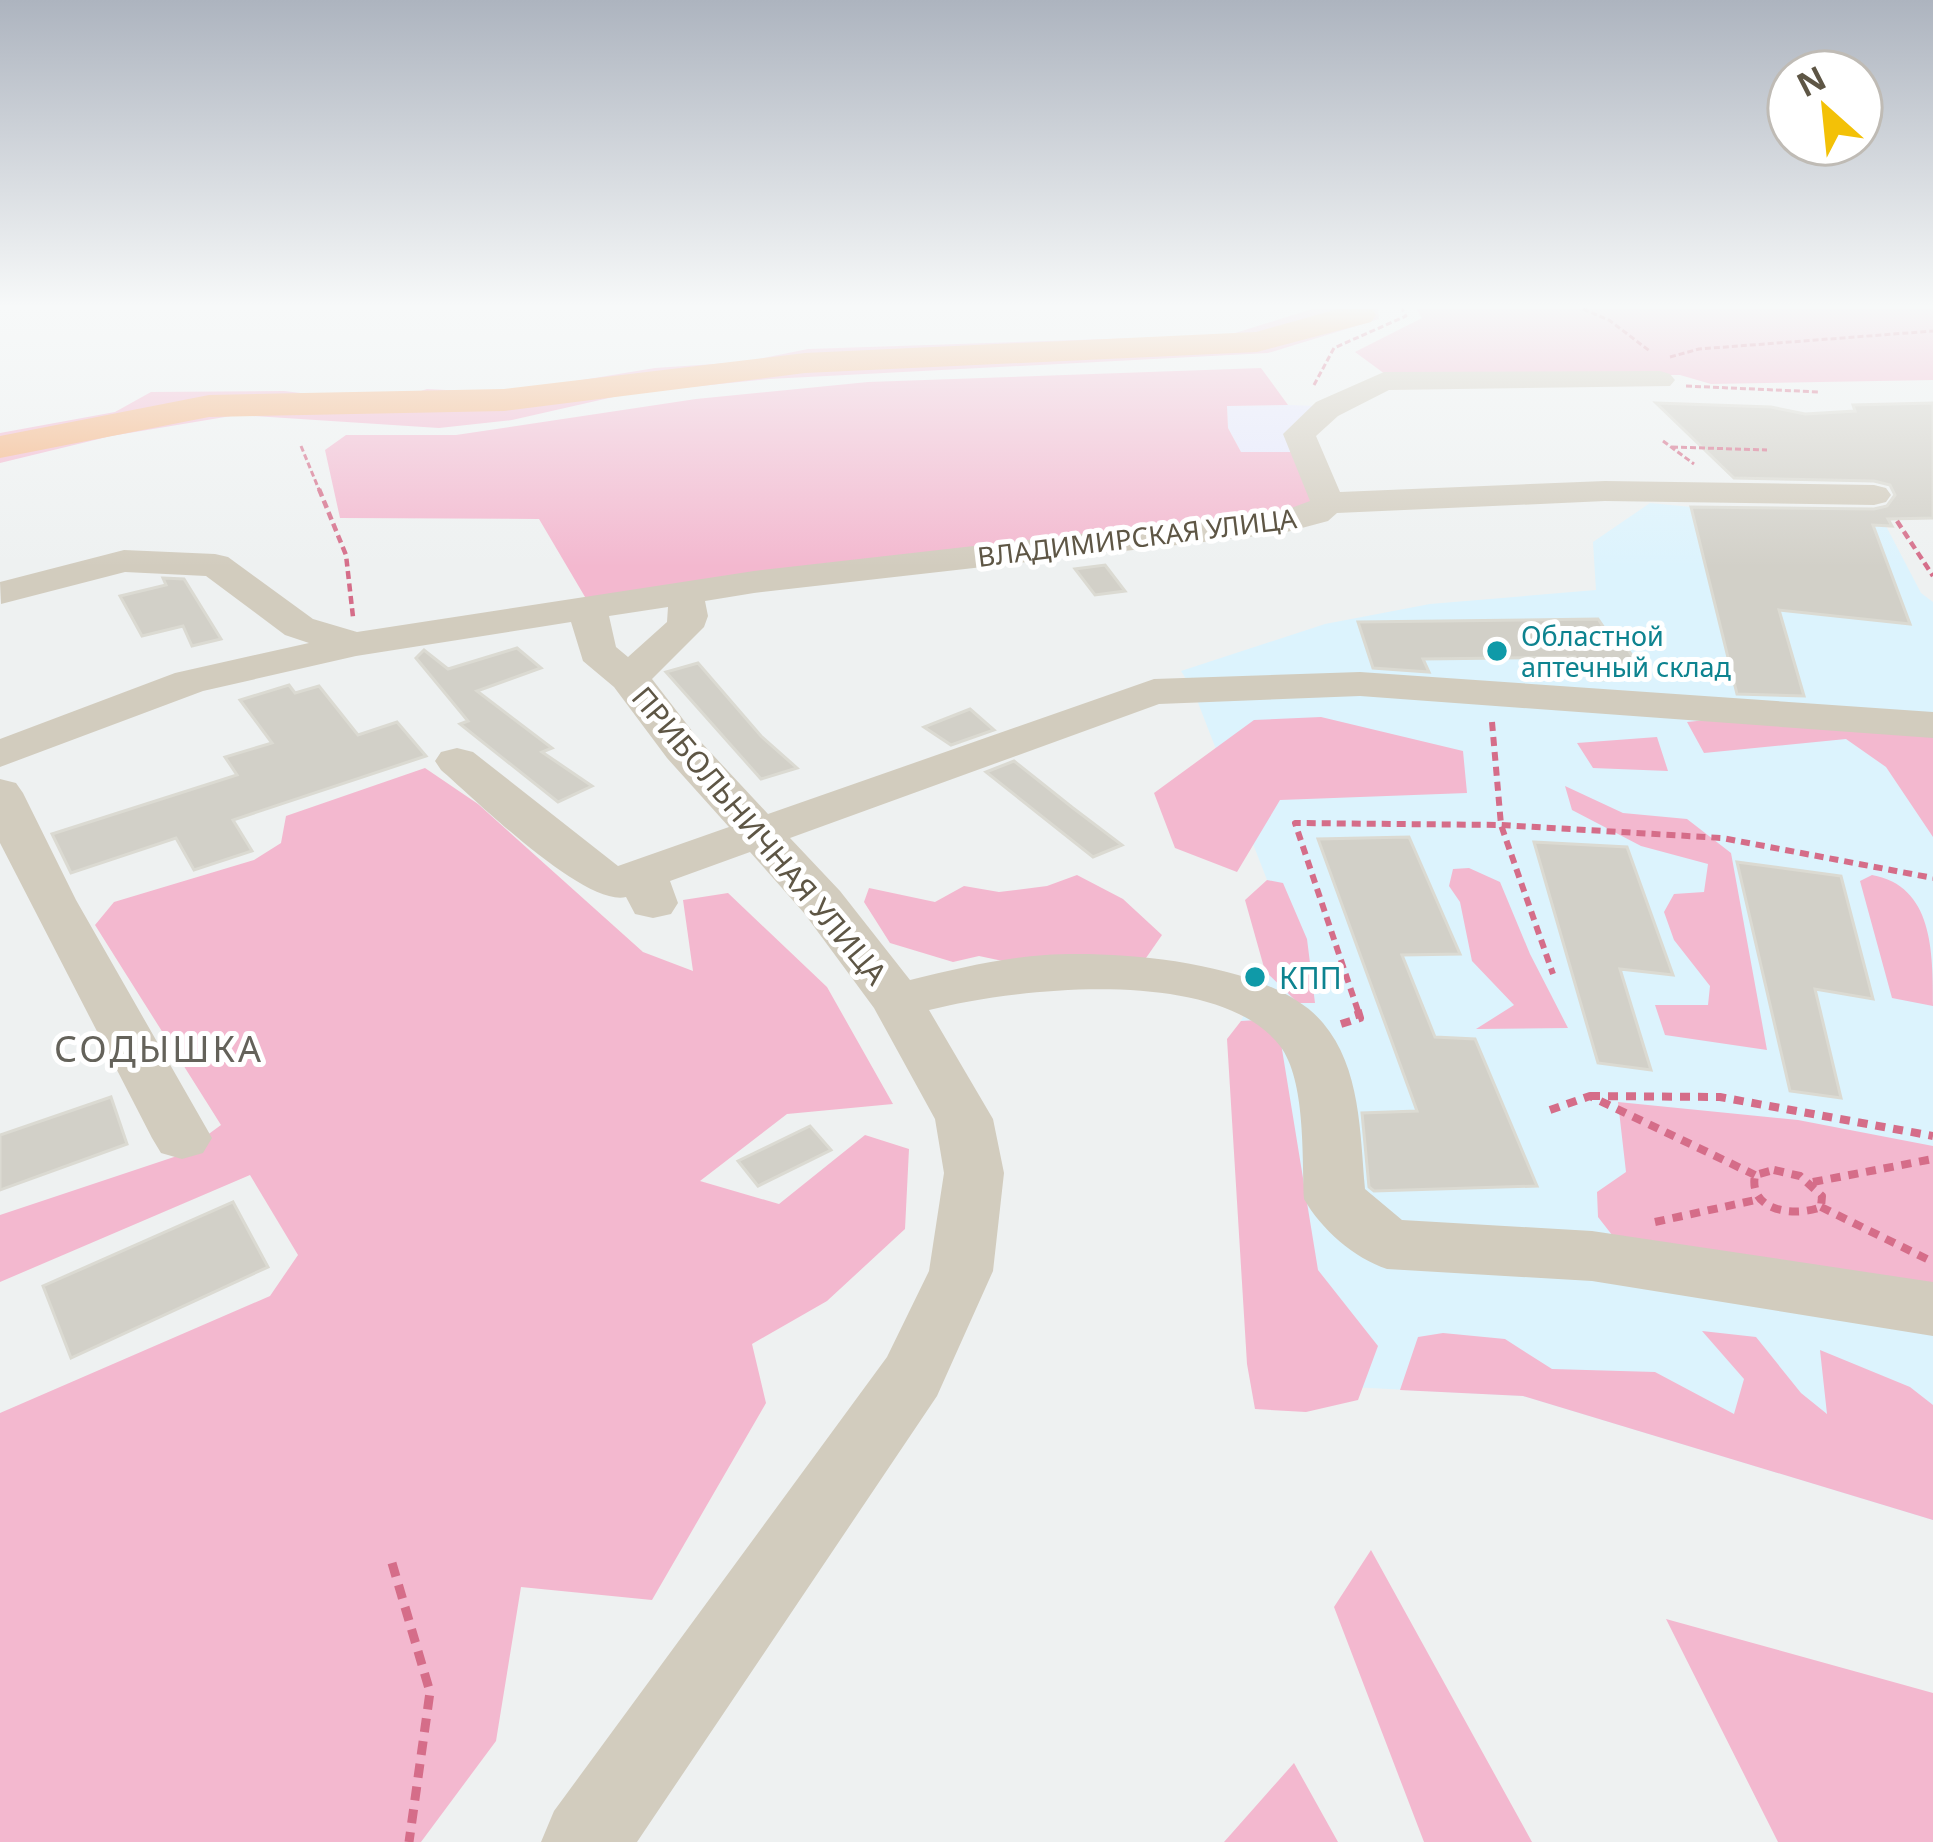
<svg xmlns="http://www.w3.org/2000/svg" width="1933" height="1842" font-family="'Noto Sans',sans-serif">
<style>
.commercial{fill:#e6e8fe}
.medical{fill:#dcf3fd}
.green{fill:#f3b8cf}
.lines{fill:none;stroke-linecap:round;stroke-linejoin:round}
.river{fill:#f5b381;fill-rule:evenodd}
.building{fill:#d2d0c8;stroke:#dbdad2;stroke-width:3}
.path-far4{stroke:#d56d89;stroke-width:3;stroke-dasharray:6 3;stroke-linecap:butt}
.path-far3{stroke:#d56d89;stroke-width:4.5;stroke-dasharray:8 4.5;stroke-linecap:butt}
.path-far2{stroke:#d56d89;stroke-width:6;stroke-dasharray:9 6;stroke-linecap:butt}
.path-far1{stroke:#d56d89;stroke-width:8;stroke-dasharray:10 8;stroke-linecap:butt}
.path{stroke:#d56d89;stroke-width:9;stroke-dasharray:14 9;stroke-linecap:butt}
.minor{fill:#d2ccbe;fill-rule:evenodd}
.culture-dot{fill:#0f9aa8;stroke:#fff;stroke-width:4.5}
.labels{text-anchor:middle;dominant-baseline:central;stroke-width:10;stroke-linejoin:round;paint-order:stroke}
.far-street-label{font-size:27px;fill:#5e5645;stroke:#fff}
.far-culture-label{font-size:27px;fill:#0d838f;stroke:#fff;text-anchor:start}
.street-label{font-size:30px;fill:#5e5645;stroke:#fff}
.culture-label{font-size:30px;fill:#0d838f;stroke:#fff;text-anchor:start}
.quarter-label{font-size:36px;letter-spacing:3px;fill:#64625a;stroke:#fff}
</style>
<rect width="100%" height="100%" fill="#eef1f1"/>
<!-- commercial -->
<path class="commercial" d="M1227,406L1288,405L1318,406L1296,452H1241L1228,428Z"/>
<!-- medical -->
<path class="medical" d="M1650,503L1886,526L1921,593L1933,602V1520L1523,1396L1274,1383L1241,1021L1265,971L1306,980L1193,690L1181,671L1325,624L1430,604L1596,590L1593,542Z"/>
<!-- green -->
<path class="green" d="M1312,309H1378L1379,319L1268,353L769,379L631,393L512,420L439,428L237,415L111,436L0,463V433L115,412L151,392L284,391L383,403L427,389L503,393L655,368L744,362L808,349L1229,335Z
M1416,309H1933V380L1711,384L1680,375L1385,374L1355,352L1422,318Z
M1261,368L1288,405L1227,406L1228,428L1241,452H1296L1316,503L1232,521L588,602L539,519L340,518L325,450L346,435H456L696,399L868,382Z
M1832,707L1933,736V837L1886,767L1846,739L1704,753L1687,722Z
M1321,717L1463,751L1467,793L1280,800L1237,872L1175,848L1154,793L1254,720Z
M1657,737L1668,771L1593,768L1577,743Z
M425,768L478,804L643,952L693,971L683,900L728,893L827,987L893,1104L787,1114L700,1181L779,1204L865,1135L909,1149L905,1229L827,1301L752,1344L766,1403L652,1600L521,1587L496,1741L421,1842H0V1413L270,1296L298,1255L250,1175L0,1282V1215L180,1155L221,1125L95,925L114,902L254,860L281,843L286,816Z
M1565,786L1623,813L1687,819L1731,853L1767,1050L1665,1035L1655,1005H1708L1710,986L1674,940L1664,912L1674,894L1704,892L1708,864L1641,846L1572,810Z
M1469,868L1500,882L1530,954L1568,1028L1476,1029L1514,1005L1472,961L1460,902L1449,886L1453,869Z
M1077,875L1123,899L1162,935L1146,958L1017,964L979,956L953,962L890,943L864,902L869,888L935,902L964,886L999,892L1047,886Z
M1872,875C1933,886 1933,951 1933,1006L1892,998L1860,881Z
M1267,880L1283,883L1307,939L1315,1003H1298L1265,971L1245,900Z
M1258,1020L1280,1037L1318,1270L1378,1346L1358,1400L1306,1412L1255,1409L1247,1364L1227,1039L1241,1021Z
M1618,1102L1798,1120L1933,1146V1291L1616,1240L1598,1217L1597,1192L1626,1172Z
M1702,1331L1756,1337L1801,1393L1827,1414L1820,1350L1910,1387L1933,1405V1520L1523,1396L1400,1390L1418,1337L1443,1333L1505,1339L1552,1369L1655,1372L1734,1414L1744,1379Z
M1371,1550L1532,1842H1424L1334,1607Z
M1666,1619L1933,1693V1842H1778Z
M1294,1763L1338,1842H1224Z"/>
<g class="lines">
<!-- river -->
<path class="river" d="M1372,309L1376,315L1371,322L1257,352L805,373L504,411L209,417L0,458V436L209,395L504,389L805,353L1256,332L1338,309Z"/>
</g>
<!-- building -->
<path class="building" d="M1656,403L1771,407L1805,414L1855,411L1853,405L1933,403V518L1888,519L1892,526L1873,525L1910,624L1779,610L1804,696L1737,694L1691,507L1874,509L1887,506L1895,495L1890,485L1874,481L1734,478Z
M1105,565L1125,591L1095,595L1075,569Z
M163,578L184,579L221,639L192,646L183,626L142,636L120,596L166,585Z
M1598,619L1613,641H1622L1648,679L1589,680L1575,657L1423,659L1429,672L1373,668L1358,622Z
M517,648L541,668L477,691L552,748L542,752L592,786L558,802L460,724L468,721L416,658L424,650L448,669Z
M698,663L761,736L797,768L761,779L666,672Z
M289,685L295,693L319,686L358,735L397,722L426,756L233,820L252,851L194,870L176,838L71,873L52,834L237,775L225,757L272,743L240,700Z
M970,709L994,730L951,745L924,727Z
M1014,761L1073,808L1122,845L1093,857L986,772Z
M1409,837L1460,954L1402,955L1435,1037L1475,1039L1537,1186L1374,1191L1369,1187L1362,1113L1417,1111L1318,839Z
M1534,842L1627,847L1673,975L1620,969L1651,1070L1598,1063Z
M1737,862L1841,876L1873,999L1815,989L1841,1098L1790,1091Z
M111,1097L127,1144L0,1190V1135Z
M810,1126L831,1150L758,1186L738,1161Z
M233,1202L268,1267L71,1358L43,1286Z"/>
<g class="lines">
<!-- path-far4 -->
<path class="path-far4" d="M1583,309L1609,320L1651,352
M1670,357L1699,349L1933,331
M1314,385L1334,348L1406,316L1402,309
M1686,386L1820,392
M1663,441L1694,464
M301,446L320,492
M1672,447L1767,450"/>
<!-- path-far3 -->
<path class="path-far3" d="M319,489L346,555L353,617
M1897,521L1933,576"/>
<!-- path-far2 -->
<path class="path-far2" d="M1492,722L1501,825L1553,974
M1358,1011L1295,823L1501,825L1722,838L1933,878"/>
<!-- path-far1 -->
<path class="path-far1" d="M1341,1024L1360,1018L1357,1008
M1590,1096L1720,1097L1933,1136
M1550,1110L1590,1096L1755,1175
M1774,1170L1800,1176L1822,1196L1821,1207C1796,1217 1748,1212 1755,1175Z
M1813,1182L1933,1159
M1821,1207L1933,1262
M1655,1222L1760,1199"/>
<!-- path -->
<path class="path" d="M392,1563L430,1692L409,1842"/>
<!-- minor -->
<path class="minor" d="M1660,371L1670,374L1675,380L1670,386L1389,390L1338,416L1316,436L1340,492L1605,481L1874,485L1886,488L1891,495L1886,502L1874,505L1605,501L1337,513L1328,521L1283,533L754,593L705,601L708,616L704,627L652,679L699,740L768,814L1154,679L1360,672L1933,712V738L1360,696L1159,704L790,838L840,891L910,980C954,969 999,958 1045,955C1119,950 1272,962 1323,1023C1361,1068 1360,1134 1365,1189L1402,1220L1592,1231L1933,1282V1336L1592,1281L1387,1269C1354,1258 1321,1229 1304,1199C1302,1158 1306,1080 1280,1046C1218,965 1015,988 929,1010L993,1119L1004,1173L993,1271L937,1396L637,1842H541L554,1811L887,1357L929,1271L944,1173L935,1119L874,1008L804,913L750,852L670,881L678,903L671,914L653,918L635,914L626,897C584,907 476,800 441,770L435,761L441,752L457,748L473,752L618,866L729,827L667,758L614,687L583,661L571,622L356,656L203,691L0,767V739L175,673L309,643L285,635L206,576L125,572L1,604L0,582L124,550L215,554L228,557L313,619L357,632L754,571L1283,511L1310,501L1283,434L1316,402L1384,372ZM668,607L667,622L628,657L616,647L609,616Z
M0,779L16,783L23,793L76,900L212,1138L203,1153L182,1159L161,1153L152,1138L0,843Z"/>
</g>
<!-- sky -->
<linearGradient id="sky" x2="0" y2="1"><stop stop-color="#adb4bf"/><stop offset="0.54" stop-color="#f7f9f9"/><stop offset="1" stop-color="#f7f9f9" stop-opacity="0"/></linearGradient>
<rect width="1933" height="567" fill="url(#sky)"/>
<!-- markers -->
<g class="culture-dot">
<circle cx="1497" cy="651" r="12"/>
<circle cx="1255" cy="977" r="12"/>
</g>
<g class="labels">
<!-- far-street labels -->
<g class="far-street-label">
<text transform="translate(1137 537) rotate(-7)">ВЛАДИМИРСКАЯ УЛИЦА</text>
</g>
<!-- far-culture labels -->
<g class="far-culture-label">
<text x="1521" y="635">Областной<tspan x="1521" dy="31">аптечный склад</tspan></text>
</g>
<!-- street labels -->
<g class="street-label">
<text transform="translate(760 835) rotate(50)">ПРИБОЛЬНИЧНАЯ УЛИЦА</text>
</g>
<!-- culture labels -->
<g class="culture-label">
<text x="1279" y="977">КПП</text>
</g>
<!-- quarter labels -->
<g class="quarter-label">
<text x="159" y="1048">СОДЫШКА</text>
</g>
</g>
<!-- north arrow -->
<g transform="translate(1825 108) rotate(333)"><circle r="57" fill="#ffffff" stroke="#bfbbb5" stroke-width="3"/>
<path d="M0-9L21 45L0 30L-21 45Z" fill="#f3c107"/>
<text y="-18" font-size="33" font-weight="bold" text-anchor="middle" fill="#5e5645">N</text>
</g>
</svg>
